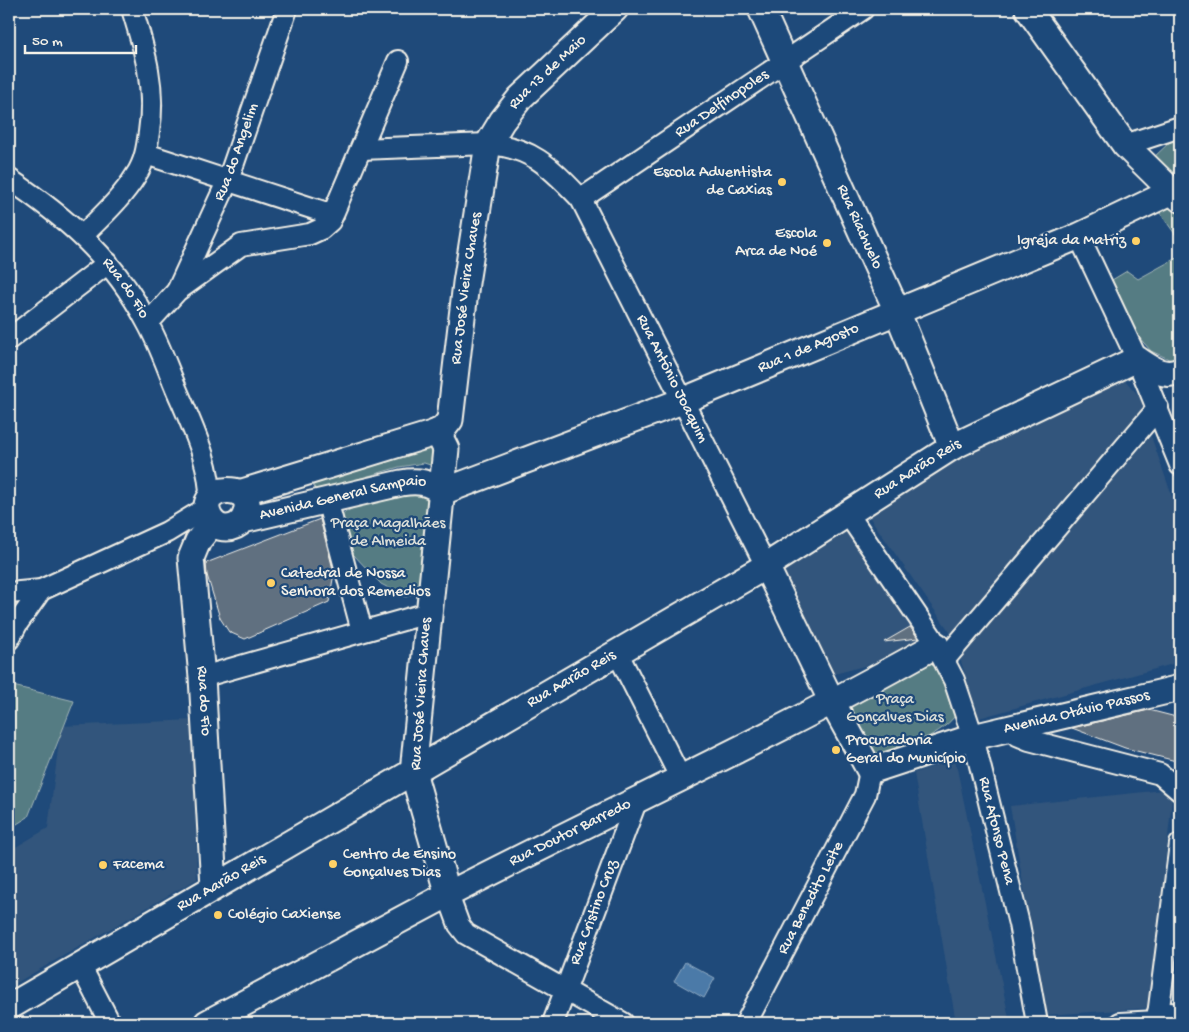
<svg xmlns="http://www.w3.org/2000/svg" width="1189" height="1032" font-family="'Gochi Hand',sans-serif">
<style>
.built{fill:#32557c}
.green{fill:#547c83;stroke:#a4b6b6}
.water{fill:#4b7aa8;stroke:#8faac2}
.building{fill:#606f80;stroke:#f4f1e8}
.lines{fill:none;stroke-linecap:round;stroke-linejoin:round}
.minor-casing{stroke:#f4f1e8;stroke-width:24}
.major-casing{stroke:#f4f1e8;stroke-width:29}
.minor{stroke:#1f4a7a;stroke-width:20}
.major{stroke:#1f4a7a;stroke-width:25}
.poi-dot{fill:#ffd166;stroke:#1f4a7a;stroke-width:2}
.labels{text-anchor:middle;dominant-baseline:central;stroke-width:4.5;stroke-linejoin:round;paint-order:stroke}
.street-label{font-size:16px;fill:#f4f1e8;stroke:#1f4a7a}
.poi-label{font-size:16px;fill:#f4f1e8;stroke:#1f4a7a;text-anchor:start}
.park-label{font-size:16px;fill:#dcdfd9;stroke:#1f4a7a}
</style>
<rect width="100%" height="100%" fill="#1f4a7a"/>
<filter id="ink" filterUnits="userSpaceOnUse"><feTurbulence type="fractalNoise" baseFrequency=".02" numOctaves="2"/><feDisplacementMap in="SourceGraphic" scale="10" xChannelSelector="R" yChannelSelector="G"/><feConvolveMatrix kernelMatrix="1 2 1 2 8 2 1 2 1" color-interpolation-filters="sRGB"/></filter>
<g filter="url(#ink)">
<!-- built -->
<path class="built" d="M1123,378L1147,405L954,638L866,512L1039,412Z
M1151,436L1180,519V662L979,718L958,652Z
M848,509L921,650L824,677L761,562Z
M193,720L197,879L9,987V851L48,828L61,726Z
M955,759L1010,1023H956L914,773Z
M1173,789L1150,1008L1045,1015L1010,806Z"/>
<!-- green -->
<path class="green" d="M1180,136V181L1152,159L1173,139Z
M1180,205V241L1155,206Z
M1180,256V364L1151,351L1123,319L1107,283L1127,271L1138,279Z
M435,437L439,468L424,463L399,467L317,491L307,477Z
M427,490L426,547L422,589L406,597L381,584L353,554L342,514L379,494Z
M933,656L957,713C943,735 908,745 885,757C863,751 853,718 843,699Z
M9,685L74,701L28,817L9,829Z"/>
<!-- water -->
<path class="water" d="M685,962L715,978L704,998L674,981Z"/>
<!-- building -->
<path class="building" d="M320,519L334,573L329,602L245,639L229,632L220,618L207,575L206,563Z
M910,627L918,638L884,642Z
M1149,710L1180,718V762L1125,748L1072,728Z"/>
<g class="lines">
<!-- minor casing -->
<g class="minor-casing">
<g id="minor">
<path d="M1125,145L1180,127"/>
<path id="s1" d="M361,149L488,144C533,147 552,169 581,199L766,566"/>
<path d="M146,154L333,215"/>
<path id="s2" d="M9,179C67,218 114,259 147,322C161,347 170,376 182,402C195,433 211,467 210,500"/>
<path id="s3" d="M581,199L863,9"/>
<path d="M83,235C102,216 122,198 136,175C145,162 147,147 149,132C156,88 145,51 132,9"/>
<path d="M1079,236L1137,359L1180,465"/>
<path id="s4" d="M178,289L228,180L287,9"/>
<path d="M148,323L177,291L241,245L310,234L321,229L330,221L398,61"/>
<path d="M9,339L108,263"/>
<path d="M327,500L362,631"/>
<path id="s5" d="M848,514L931,636L954,680L973,737L1019,924L1037,1023"/>
<path d="M9,593L41,590L167,532L208,507"/>
<path d="M9,639L17,624L41,590"/>
<path d="M617,652L681,779"/>
<path d="M945,659L1158,408"/>
<path d="M202,677L428,613"/>
<path d="M1013,727L1017,735L1029,740L1160,774L1180,791"/>
<path d="M448,895L459,925L466,934L623,1023"/>
<path d="M80,965L110,1023"/>
<path d="M1158,1012L1180,1014"/>
<path id="s6" d="M553,1023L636,802"/>
<path id="s7" d="M746,1023L865,795L870,771"/>
<path d="M1120,1023L1157,1021"/>
<path d="M1157,1023L1180,844"/>
</g>
</g>
<!-- major casing -->
<g class="major-casing">
<g id="major">
<path id="s8" d="M761,9L897,311L952,447"/>
<path d="M1028,9L1125,145L1180,199"/>
<path d="M435,433L440,437L446,449L413,772L448,895"/>
<path id="s9" d="M239,493L435,433L443,429L450,420L466,283L488,144L502,121L520,98L615,9"/>
<path id="s10" d="M243,520C265,479 191,483 210,518C218,532 234,530 243,520L401,483C419,480 428,482 442,492L682,401L1079,236L1171,192"/>
<path id="s11" d="M213,522L198,541L191,558L202,677L214,887"/>
<path id="s12" d="M766,566L832,702L870,771L973,737L1180,688"/>
<path id="s13" d="M9,1007L766,566L952,447L1137,359C1152,369 1163,378 1180,371"/>
<path id="s14" d="M207,1023C287,981 367,937 447,895C610,811 777,735 936,645"/>
</g>
</g>
<!-- minor -->
<use href="#minor" class="minor"/>
<!-- major -->
<use href="#major" class="major"/>
</g>
</g>
<!-- markers -->
<g class="poi-dot">
<circle cx="782" cy="182" r="5"/>
<circle cx="1136" cy="241" r="5"/>
<circle cx="827" cy="243" r="5"/>
<circle cx="271" cy="583" r="5"/>
<circle cx="836" cy="750" r="5"/>
<circle cx="333" cy="864" r="5"/>
<circle cx="103" cy="865" r="5"/>
<circle cx="218" cy="915" r="5"/>
</g>
<g class="labels">
<!-- street labels -->
<g class="street-label">
<text stroke="none"><textPath href="#s9" startOffset="598">Rua 13 de Maio</textPath></text>
<text stroke="none"><textPath href="#s3" startOffset="170">Rua Delfinopoles</textPath></text>
<text stroke="none"><textPath href="#s4" startOffset="149">Rua do Angelim</textPath></text>
<text stroke="none"><textPath href="#s8" startOffset="239">Rua Riachuelo</textPath></text>
<text stroke="none"><textPath href="#s9" startOffset="358">Rua José Vieira Chaves</textPath></text>
<text stroke="none"><textPath href="#s2" startOffset="161">Rua do Fio</textPath></text>
<text stroke="none"><textPath href="#s10" startOffset="722">Rua 1 de Agosto</textPath></text>
<text stroke="none"><textPath href="#s1" startOffset="440">Rua Antônio Joaquim</textPath></text>
<text stroke="none"><textPath href="#s13" startOffset="1056">Rua Aarão Reis</textPath></text>
<text stroke="none"><textPath href="#s10" startOffset="225">Avenida General Sampaio</textPath></text>
<text stroke="none"><textPath href="#s13" startOffset="651">Rua Aarão Reis</textPath></text>
<text transform="translate(422 694) rotate(-86)">Rua José Vieira Chaves</text>
<text stroke="none"><textPath href="#s11" startOffset="186">Rua do Fio</textPath></text>
<text stroke="none"><textPath href="#s12" startOffset="445">Avenida Otávio Passos</textPath></text>
<text stroke="none"><textPath href="#s5" startOffset="354">Rua Afonso Pena</textPath></text>
<text stroke="none"><textPath href="#s14" startOffset="410">Rua Doutor Barredo</textPath></text>
<text stroke="none"><textPath href="#s13" startOffset="246">Rua Aarão Reis</textPath></text>
<text stroke="none"><textPath href="#s7" startOffset="141">Rua Benedito Leite</textPath></text>
<text stroke="none"><textPath href="#s6" startOffset="118">Rua Cristino Cruz</textPath></text>
</g>
<!-- poi labels -->
<g class="poi-label">
<text x="772" y="173" text-anchor="end">Escola Adventista<tspan x="772" dy="18">de Caxias</tspan></text>
<text x="817" y="234" text-anchor="end">Escola<tspan x="817" dy="18">Arca de Noé</tspan></text>
<text x="1126" y="241" text-anchor="end">Igreja da Matriz</text>
<text x="281" y="574">Catedral de Nossa<tspan x="281" dy="18">Senhora dos Remedios</tspan></text>
<text x="846" y="741">Procuradoria<tspan x="846" dy="18">Geral do Município</tspan></text>
<text x="343" y="855">Centro de Ensino<tspan x="343" dy="18">Gonçalves Dias</tspan></text>
<text x="113" y="865">Facema</text>
<text x="228" y="915">Colégio Caxiense</text>
</g>
<!-- park labels -->
<g class="park-label">
<text x="388" y="524">Praça Magalhães<tspan x="388" dy="18">de Almeida</tspan></text>
<text x="895" y="700">Praça<tspan x="895" dy="18">Gonçalves Dias</tspan></text>
</g>
</g>
<!-- margin -->
<rect width="1189" height="1032" fill="none" stroke="#1f4a7a" stroke-width="30"/>
<rect x="15" y="15" width="1159" height="1002" fill="none" stroke="#f4f1e8" stroke-width="2" filter="url(#ink)"/>
<!-- scale -->
<path d="M25 45v8h111v-8" fill="none" stroke="#f4f1e8" stroke-width="2.5"/>
<text x="32" y="45" font-size="15" fill="#f4f1e8" stroke="#1f4a7a" stroke-width="4" paint-order="stroke">50 m</text>
</svg>
